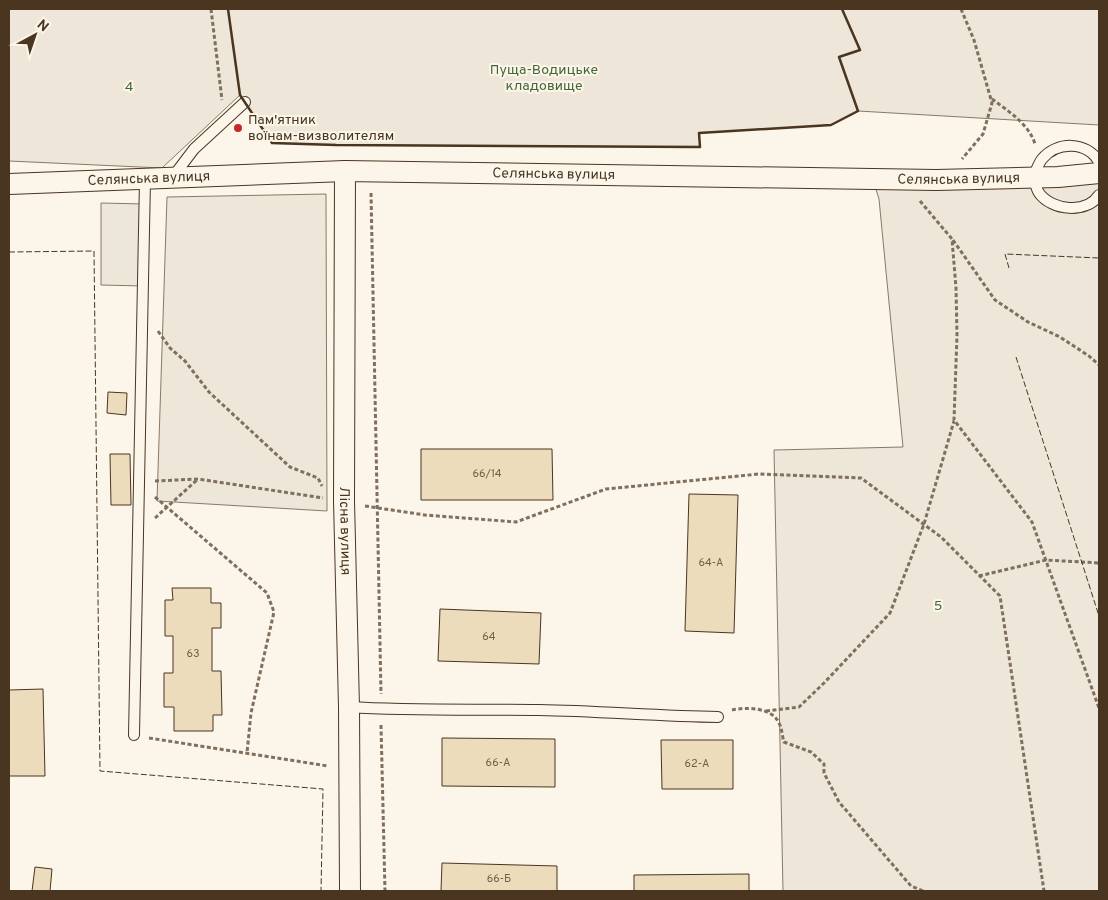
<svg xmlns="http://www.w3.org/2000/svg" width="1108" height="900" font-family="Overpass,sans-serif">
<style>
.green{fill:#ede6d9;stroke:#887966}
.parking{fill:#ede7d9;stroke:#887966}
.building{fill:#ecdcbc;stroke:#4a3520}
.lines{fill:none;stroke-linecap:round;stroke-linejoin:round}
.lane-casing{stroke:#4a3520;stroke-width:12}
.street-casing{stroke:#4a3520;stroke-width:22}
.path{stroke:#7f6f5c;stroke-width:3;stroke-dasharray:4 2.5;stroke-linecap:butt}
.lane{stroke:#fbf6e9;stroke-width:10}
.street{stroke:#fbf6e9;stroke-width:20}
.fence{stroke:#4a3520;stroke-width:1;stroke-dasharray:6 2.5;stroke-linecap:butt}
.wall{stroke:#4a3520;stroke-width:2.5}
.poi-dot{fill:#c62828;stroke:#fbf6e9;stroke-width:2}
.labels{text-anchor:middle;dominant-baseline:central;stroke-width:4;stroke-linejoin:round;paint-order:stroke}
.number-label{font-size:11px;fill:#725f47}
.park-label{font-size:14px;fill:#436837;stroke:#fbf6e9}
.poi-label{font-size:14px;fill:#4a3520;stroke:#fbf6e9;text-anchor:start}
.street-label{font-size:14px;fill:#4a3520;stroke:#fbf6e9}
</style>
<rect width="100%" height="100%" fill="#fbf6e9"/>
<!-- green -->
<path class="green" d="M9,9H1099V125L858,111L831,125L699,133L700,147L336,145L272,143L240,95L162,168L9,161Z
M1099,173V891H783L774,450L903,447L879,199L873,180Z
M326,194L327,511L157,501L167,197Z"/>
<!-- parking -->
<path class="parking" d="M101,203L144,204L143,286L101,285Z"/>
<!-- building -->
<path class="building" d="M108,392L127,393L126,415L107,413Z
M421,449H552L553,500H421Z
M110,454H130L131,505H111Z
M689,494L738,495L734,633L685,631Z
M172,588H211V603H221V628H212V671H221L222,715H213V731H174V707H164V673H173V636H165V600H173Z
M440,609L541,613L539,664L438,661Z
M43,689L45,776H9V690Z
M442,738L555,739V787L442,786Z
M661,740H733V789H662Z
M442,863L557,866V891H441Z
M35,867L52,869L50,891H32Z
M749,874V891H634V875Z"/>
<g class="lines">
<!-- lane casing -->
<g class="lane-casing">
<path id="lane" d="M1099,162C1087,141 1057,141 1042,159C1038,164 1036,172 1033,177C1035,182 1036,188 1039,193C1052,211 1087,214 1099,195
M172,178L194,149L245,102
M349,707C412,711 475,709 539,710C598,711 658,716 718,717
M134,735L145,180"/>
</g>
<!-- street casing -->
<g class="street-casing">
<g id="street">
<path id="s1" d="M345,171L344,501L349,707L350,891"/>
<path id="s2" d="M9,184L345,171L936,180L1058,177L1099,173"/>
</g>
</g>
<!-- path -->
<path class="path" d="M211,9L222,100
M961,9L974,40L992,103L983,134L962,159
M992,99C1008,111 1029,124 1035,144
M371,193L381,694
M920,201L952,239L956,288L957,335L954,420L1032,522L1099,708
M953,240L995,300L1028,322L1060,337L1089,356L1099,365
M158,331L170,348L185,361L209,392L290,467L318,478L322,486
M155,481L198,479L323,498
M155,497L267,593L274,612L251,713L247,753
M365,506L425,515L516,522L606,489L759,474L861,478L941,537L1000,596L1044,891
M155,518L198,479
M979,576L1046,560L1099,563
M732,710C746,707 772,707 779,723C782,728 782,736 784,742L811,752L824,764V773L839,802L911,886L923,891
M766,711L799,707L824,683L890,613L924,524L954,421
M381,725L385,891
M149,738L328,766"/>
<!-- lane -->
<use href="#lane" class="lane"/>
<!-- street -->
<use href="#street" class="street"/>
<!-- fence -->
<path class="fence" d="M9,252L94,251L100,771L323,789L321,891
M1009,268L1005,254L1099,258
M1016,357L1099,616"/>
<!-- wall -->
<path class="wall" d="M228,9L240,95L272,143L336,145L700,147L699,133L831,125L858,111L839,57L860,50L842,9"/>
</g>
<!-- markers -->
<circle class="poi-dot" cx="238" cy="128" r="5"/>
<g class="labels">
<!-- number labels -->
<g class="number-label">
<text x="487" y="474">66/14</text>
<text x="711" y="563">64-А</text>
<text x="489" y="637">64</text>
<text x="193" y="654">63</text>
<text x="498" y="763">66-А</text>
<text x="697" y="764">62-А</text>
<text x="499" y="879">66-Б</text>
</g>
<!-- park labels -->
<g class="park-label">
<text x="544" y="70">Пуща-Водицьке<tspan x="544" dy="16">кладовище</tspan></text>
<text x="129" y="87">4</text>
<text x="938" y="606">5</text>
</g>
<!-- poi labels -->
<g class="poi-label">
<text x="248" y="120">Пам'ятник<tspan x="248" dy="16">воїнам-визволителям</tspan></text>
</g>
<!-- street labels -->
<g class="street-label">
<text stroke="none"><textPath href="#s2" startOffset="545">Селянська вулиця</textPath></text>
<text stroke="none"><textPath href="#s2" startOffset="950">Селянська вулиця</textPath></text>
<text stroke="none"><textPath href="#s2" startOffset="140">Селянська вулиця</textPath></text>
<text stroke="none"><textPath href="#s1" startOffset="360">Лісна вулиця</textPath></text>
</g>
</g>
<!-- border -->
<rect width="1108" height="900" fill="none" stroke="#4a3520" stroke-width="20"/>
<!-- north arrow -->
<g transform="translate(35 35) rotate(40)" stroke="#fbf6e9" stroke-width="4" paint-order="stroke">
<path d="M0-4L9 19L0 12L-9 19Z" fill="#4a3520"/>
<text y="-8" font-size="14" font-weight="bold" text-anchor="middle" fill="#4a3520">N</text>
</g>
</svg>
